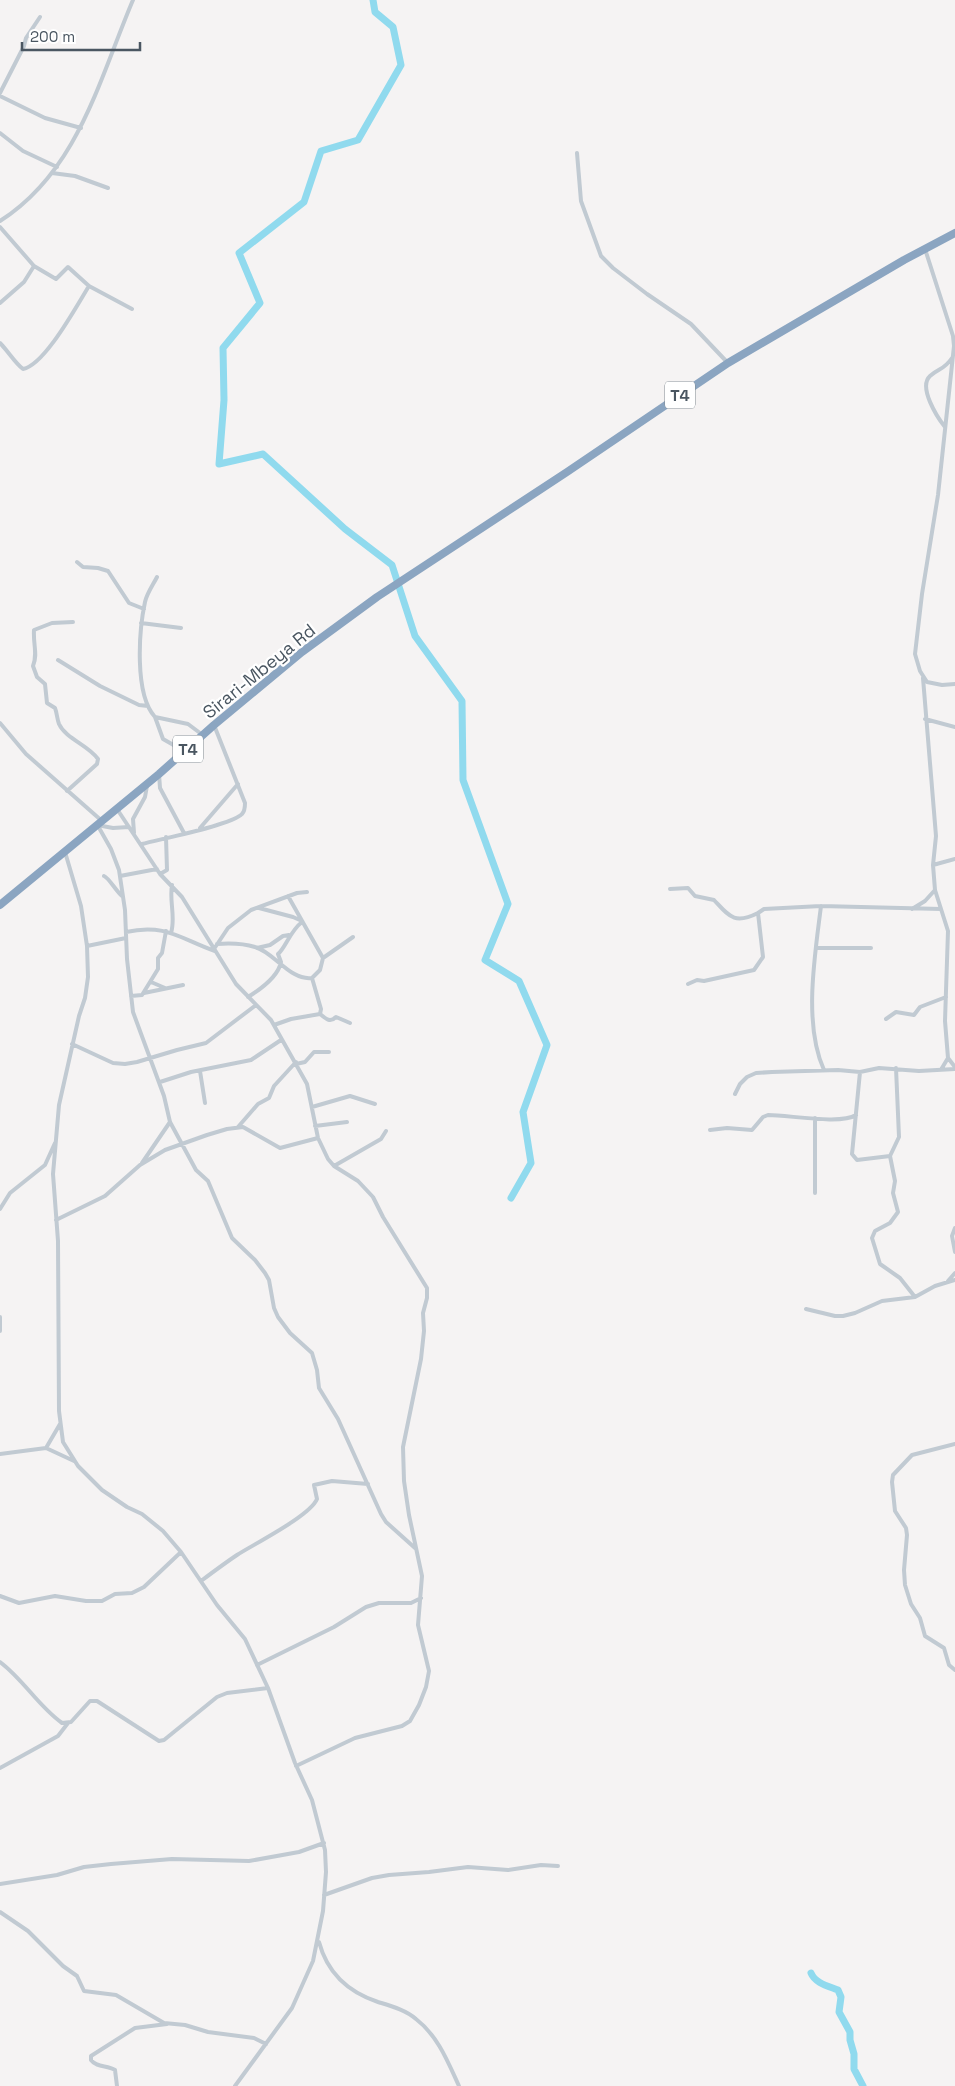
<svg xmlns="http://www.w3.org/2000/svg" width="955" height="2086" font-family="'Space Grotesk',sans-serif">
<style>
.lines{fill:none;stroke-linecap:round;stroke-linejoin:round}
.river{stroke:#90daee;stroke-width:7}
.street{stroke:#c1cad2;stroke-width:4}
.highway{stroke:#8ba5c1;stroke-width:8}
.labels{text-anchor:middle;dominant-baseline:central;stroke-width:4.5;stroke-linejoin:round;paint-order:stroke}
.shield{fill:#fff;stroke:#808990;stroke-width:1}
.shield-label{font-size:16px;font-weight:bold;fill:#4a5661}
.street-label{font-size:18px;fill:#4a5661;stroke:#fff}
</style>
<rect width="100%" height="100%" fill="#f5f3f3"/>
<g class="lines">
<!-- river -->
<path class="river" d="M373,0L375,12L393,27L401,65L358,140L321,151L304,202L239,253L260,303L223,348L224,400L219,464L263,454L345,529L392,565L415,636L462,701L463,780L508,904L485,960L519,981L547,1045L523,1112L531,1163L511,1198
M811,1973C815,1983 828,1986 838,1990L841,1997L839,2012L850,2032V2040L854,2054V2069L863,2086"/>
<!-- street -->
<path class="street" d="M0,93L24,46L26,38L40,17
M0,96L45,118L81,128
M0,133L23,151L57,167
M577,153L581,201L601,256L613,268L647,294L691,324L727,362
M52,173L75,176L108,188
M0,221C78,171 99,80 133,0
M0,227L34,266L56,279L68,267L89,286L132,309
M925,249L953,336L954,346L938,495L922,594L915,654L920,671L927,682L942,685L955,684
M0,303L24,282L34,266
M0,343C8,351 15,363 23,369C45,365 77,305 89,286
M945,427C937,417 918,387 930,376C939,368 944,370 952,358
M77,562L83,567L98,568L108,571L129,603L144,609
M157,577C153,585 147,593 145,602C139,630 134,694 155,717L188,724L204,736
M141,623L181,628
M58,660L100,686L139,705L148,706
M923,678L936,836L933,865L935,890L948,931L945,1021L948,1058L942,1068
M155,717L163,739L184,751
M925,719L955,727
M0,723L26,754L102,821
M159,774L160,788L184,833
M67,791L97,764L98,759C88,745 66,739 59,724C57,719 57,713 55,708L47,703L45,684L37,677L33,666C38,654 33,645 34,630L52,623L73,622
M117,809L160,874L182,897L236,984L271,1020L307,1084L318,1138L328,1159L334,1166L358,1181L373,1197L383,1217L427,1288V1298L423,1313L424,1331L421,1359L403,1447L404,1481L409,1515L422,1576L418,1625L429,1671L426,1687L419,1705L410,1721L402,1726L355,1738L296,1766
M97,825L113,828L129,827
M98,826L111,849L119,870L125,910L127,959L133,1012L164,1096L170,1122L196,1170L208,1181L232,1238L255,1260L265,1273L269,1280L274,1308L278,1317L290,1333L312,1353L317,1370L319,1388L338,1419L381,1514L386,1522L415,1548
M200,828L238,784
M134,833L133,819L145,797L147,786
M142,844C160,839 232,825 242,814C245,811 245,807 245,803L214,725
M65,852L81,906L87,946L88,977L85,998L79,1016L59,1105L53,1174L58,1241L59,1411L63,1442L78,1466L102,1490L127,1507L142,1514L163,1531L181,1552L217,1605L245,1639L268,1688L295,1763L312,1800L325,1850L326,1872L323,1911L313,1961L292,2008L235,2086
M933,865L955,859
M160,874L167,870L166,837
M104,876C109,878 116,891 122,896
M120,876L157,869
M670,889L688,888L695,896L714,900C729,916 734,925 758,913
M288,896L323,958
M821,906C815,955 803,1024 824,1070
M259,908L293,917L302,921
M912,909L925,901L935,890
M126,932C165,923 181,939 215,951
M171,933C176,917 169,902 172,885
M217,944C230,943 242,943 255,947C274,952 290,981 312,978
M87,946L126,938
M257,948L270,945L283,936L289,935
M816,948H871
M214,949L228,928L251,910L297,893L307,892
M151,982L165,988
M688,984L697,980L704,981L754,970L763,957L758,913L764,909L821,906L941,909
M144,993L183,985
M131,996L142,995L158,969V958L162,953L166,931
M248,997C261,989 278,977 281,962L278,954C285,949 290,931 302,922
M320,1014C326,1019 330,1023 336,1017L350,1023
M886,1019L896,1012L914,1015L920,1007L946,997
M274,1025L291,1019L320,1014L321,1009L312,978L320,970L323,958L353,937
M72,1044L113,1063L125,1064L137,1062L177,1050L206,1043L256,1005
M948,1058L955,1067
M296,1064L305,1062L314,1052H329
M896,1068L899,1137L890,1156L895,1181L893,1193L898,1212L890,1223L875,1231L872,1238L880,1264L900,1278L915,1297
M200,1071L205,1103
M860,1072L852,1154L857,1160L890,1156
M160,1082L191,1072L251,1060L281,1040
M735,1094L740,1084L747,1077L756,1073L772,1072L838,1070L860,1072L879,1068L919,1071L955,1069
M312,1107L350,1096L375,1104
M815,1118V1193
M315,1126L347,1122
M238,1127L258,1104L269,1098L274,1086L296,1062
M710,1130L727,1128L752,1130L763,1117L768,1115C789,1115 841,1125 856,1115
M142,1163L170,1122
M334,1166L381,1139L386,1131
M0,1209L10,1193L45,1165L55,1143
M56,1220L105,1196L140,1165L165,1150L207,1135L227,1129L243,1127L280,1148L318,1138
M955,1228L952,1236L955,1252
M948,1281L955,1273
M806,1309L835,1316H843L855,1313L882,1301L915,1297L935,1286L955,1280
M0,1317V1331
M955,1444L912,1455L893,1475L892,1482L895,1511L906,1528L907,1535L904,1570L905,1585L911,1604L920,1618L925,1636L944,1648L949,1665L955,1670
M46,1448L60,1424
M0,1454L46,1448L74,1461
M201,1581C213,1572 225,1563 237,1555C254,1544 310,1516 317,1499L314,1485L332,1481L368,1484
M0,1596L19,1603L55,1596L86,1601H102L115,1594L132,1593L144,1587L181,1552
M0,1662C24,1680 38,1706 62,1723L71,1722L90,1701H97L159,1741L164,1740L217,1697L227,1693L268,1688
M257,1665L334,1627L366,1607L379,1603H411L421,1598
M0,1768L58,1736L68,1723
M0,1884L57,1875L84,1867L111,1864L172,1859L249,1861L299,1852L324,1843
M324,1895L372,1878L389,1875L429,1872L468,1867L508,1870L541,1865L558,1866
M0,1912L28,1931L63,1966L77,1976L84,1991L116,1995L164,2023L185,2025L208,2032L254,2038L266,2044
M319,1942C327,1972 348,1992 378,2002C391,2006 406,2010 416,2019C438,2036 448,2062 459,2086
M117,2086L115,2070C107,2065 97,2068 91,2060V2056L135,2028L167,2024"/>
<!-- highway -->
<path class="highway" d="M0,905L159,774L214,725L302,652L377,597L567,472L728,363L904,260L955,233"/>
</g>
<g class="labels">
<!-- shield labels -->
<g class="shield">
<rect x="665" y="381.5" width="30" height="27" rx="4"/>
<rect x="173" y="735.5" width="30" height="27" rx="4"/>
</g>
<g class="shield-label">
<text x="680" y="395">T4</text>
<text x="188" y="749">T4</text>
</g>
<!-- street labels -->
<g class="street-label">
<text transform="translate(259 671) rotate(-39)">Sirari-Mbeya Rd</text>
</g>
</g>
<!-- scale -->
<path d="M22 42v8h118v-8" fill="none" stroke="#4a5661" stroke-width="2.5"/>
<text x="30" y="42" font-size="15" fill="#4a5661" stroke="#ffffff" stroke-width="4" paint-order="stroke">200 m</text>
</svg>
